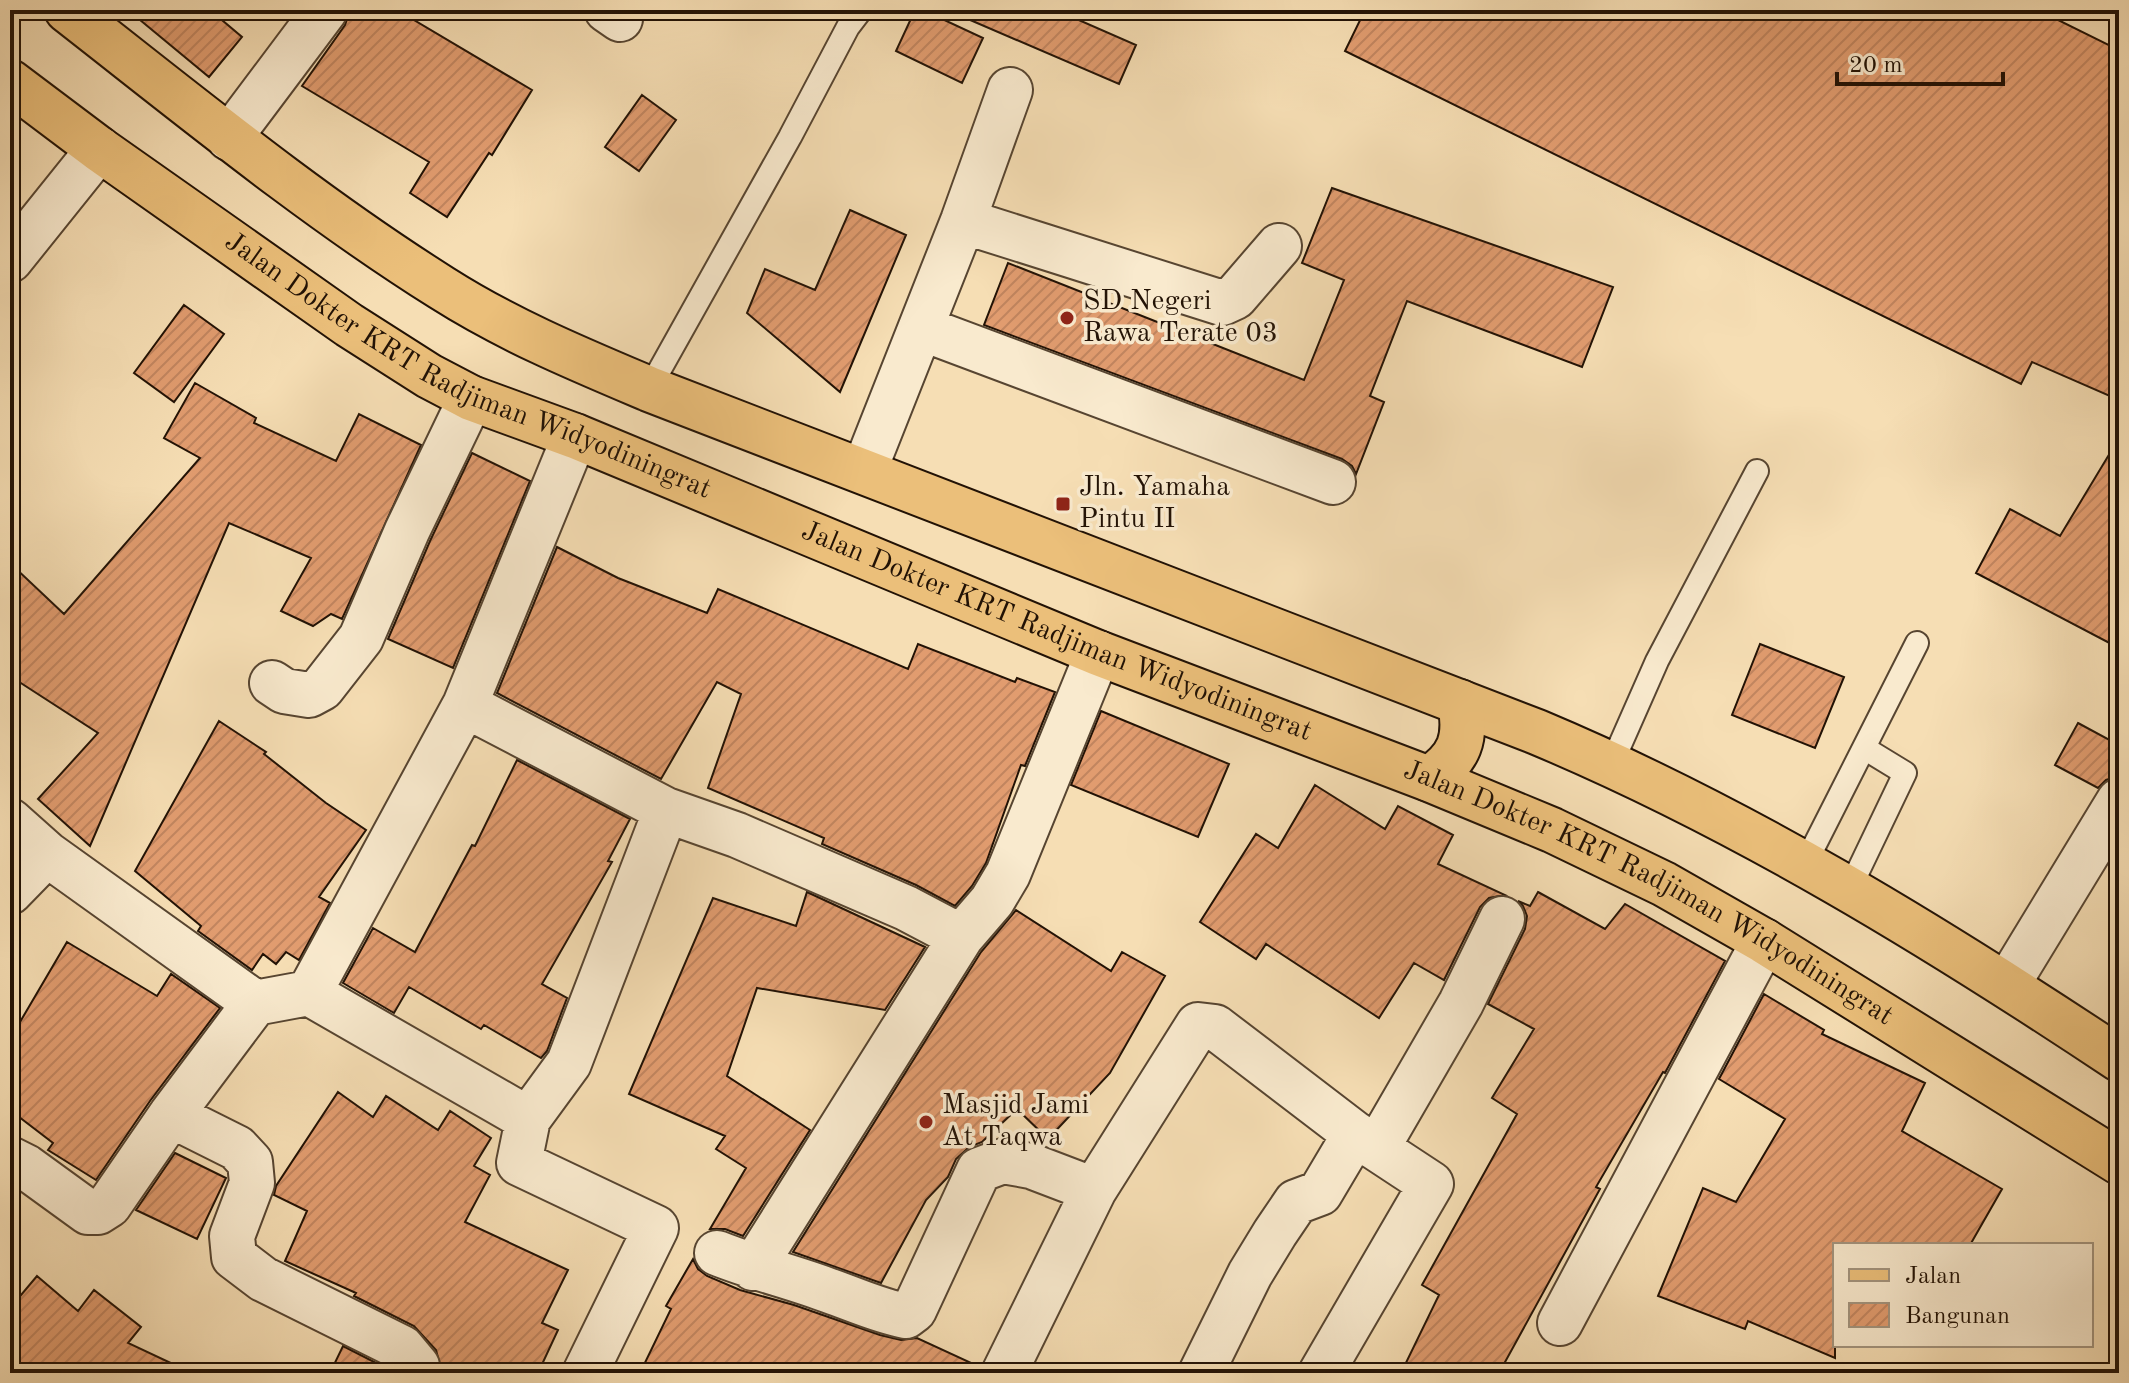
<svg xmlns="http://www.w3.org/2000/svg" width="2129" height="1383" font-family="'Old Standard TT',serif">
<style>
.building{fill:url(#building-hatch);stroke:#221205;stroke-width:2}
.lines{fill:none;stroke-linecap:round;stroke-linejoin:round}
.lane-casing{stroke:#574531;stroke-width:26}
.street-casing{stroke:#574531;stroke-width:48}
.primary-casing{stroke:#221205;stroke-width:48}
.lane{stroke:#f9eace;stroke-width:22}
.street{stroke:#f9eace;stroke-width:44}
.primary{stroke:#ebbf7a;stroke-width:44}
.poi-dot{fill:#8f2418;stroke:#f9eace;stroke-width:3}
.labels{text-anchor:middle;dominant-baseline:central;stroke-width:7;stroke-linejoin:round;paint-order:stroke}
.poi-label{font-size:28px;fill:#221205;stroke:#f9eace;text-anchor:start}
.street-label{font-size:28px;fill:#221205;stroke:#f9eace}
</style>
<defs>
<pattern id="building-hatch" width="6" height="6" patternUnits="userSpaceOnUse" patternTransform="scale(2)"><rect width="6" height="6" fill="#e19c6f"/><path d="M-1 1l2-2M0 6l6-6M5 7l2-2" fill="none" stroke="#c1855f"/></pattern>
</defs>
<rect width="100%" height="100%" fill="#f6deb4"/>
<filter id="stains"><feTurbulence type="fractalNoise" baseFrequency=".0025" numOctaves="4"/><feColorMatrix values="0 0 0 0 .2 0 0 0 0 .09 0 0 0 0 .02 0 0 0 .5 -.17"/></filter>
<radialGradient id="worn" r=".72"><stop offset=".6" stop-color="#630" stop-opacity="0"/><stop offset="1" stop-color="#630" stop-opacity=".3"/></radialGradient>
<!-- building -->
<path class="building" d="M128,10H210L242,37L209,77Z
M350,10H397L532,90L492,155L489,153L447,217L410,193L429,162L302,86L345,25Z
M915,10H923L983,38L962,83L896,51Z
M947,10H1056L1136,45L1119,84Z
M1365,10H2038L2119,50V400L2032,362L2021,384L1345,51Z
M642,95L676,120L639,171L605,147Z
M1332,188L1613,287L1582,367L1407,301L1370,396L1384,402L1356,474L1352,466L1342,459L984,325L1008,263L1304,380L1344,280L1302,263Z
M850,210L906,235L840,392L747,313L765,269L815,290Z
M184,305L224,334L174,402L134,373Z
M195,383L256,418L254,423L336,461L359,414L421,445L342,619L331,614L313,626L281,611L311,558L229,523L90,846L38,799L98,733L10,676V563L64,614L200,458L164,438Z
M2119,438V648L1976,573L2010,509L2060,536Z
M472,453L530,481L453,668L388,639L430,541Z
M557,547L618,578L707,613L718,589L908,669L918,644L1015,682L1017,678L1055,692L1025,766L1021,765L986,863L972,886L955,906L916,885L822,844L824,838L708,788L741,694L717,682L661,779L497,693Z
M1760,644L1844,677L1815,748L1732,715Z
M1101,711L1229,764L1198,837L1071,785Z
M219,721L266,752L264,754L326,803L366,830L319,897L330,903L299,960L286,952L276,964L263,954L252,970L198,931L201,926L135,871Z
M2078,723L2119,745V776L2106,780L2098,788L2055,765Z
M517,760L630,819L608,861L612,862L542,984L567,998L547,1051L541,1058L484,1025L481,1029L409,987L394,1013L343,983L373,928L415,952L472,845L475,846Z
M1315,785L1385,829L1398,806L1453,835L1438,864L1505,895L1489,898L1480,907L1444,980L1414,963L1379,1018L1266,944L1256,959L1200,922L1256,834L1278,848Z
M807,892L925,947L885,1010L757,988L727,1076L810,1130L743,1236L725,1229H710L746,1168L716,1149L725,1136L629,1094L713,898L796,926Z
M1538,892L1605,929L1625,904L1725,961L1665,1073L1663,1072L1596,1187L1600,1189L1499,1373H1401L1439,1295L1422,1285L1517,1114L1492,1098L1534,1029L1488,1004L1525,929L1527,916L1523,906L1518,901L1530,906Z
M1016,910L1111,971L1122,952L1165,976L1110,1073L1048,1139L1017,1109L982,1142L969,1147L956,1159L948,1177L926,1200L881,1283L793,1252L981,952Z
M67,942L157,996L171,974L220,1008L150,1101L96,1180L48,1150L53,1143L10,1110V1039Z
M1764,994L1824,1030L1822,1034L1925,1083L1902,1131L2002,1189L1970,1245H1835V1358L1748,1321L1745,1329L1658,1296L1703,1188L1736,1202L1785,1119L1719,1079Z
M338,1092L373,1117L386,1096L438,1130L450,1111L491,1138L474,1166L490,1175L465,1222L568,1270L542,1323L558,1330L538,1373H442L436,1350L414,1326L354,1296L356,1293L285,1261L307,1211L274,1195L276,1186Z
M175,1153L226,1178L197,1239L136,1210Z
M693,1259L698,1269L707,1276L740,1290L794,1305L880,1335L901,1340L917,1338L980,1367L979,1373H640L671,1309L666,1306Z
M37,1276L78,1311L94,1290L141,1327L128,1343L192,1373H10V1308Z
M343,1346L386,1368L390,1373H330Z"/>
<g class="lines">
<!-- lane casing -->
<g class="lane-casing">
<path id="lane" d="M2118,10L2119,11
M649,389L790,137L848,27L861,10
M1612,763L1657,661L1757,471
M1805,864L1917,643
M1849,890L1905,773L1864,748"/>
</g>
<!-- street casing -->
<g class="street-casing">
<path id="street" d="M607,10L620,19
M229,138L325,10
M963,221L1222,303L1235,297L1279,246
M10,260L99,149
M921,328L1333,482
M864,471L963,221L1010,90
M272,683L284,691L309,695L322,688L361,638L407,531L471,398
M465,705L666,810L737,835L906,908L961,937
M10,821L47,854L255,1003
M10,892L47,854
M2007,985L2119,801
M309,993L528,1119L569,1063L666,810
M171,1115L237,1148L250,1162L252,1183L232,1236L234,1257L263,1279L402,1348L417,1366V1373
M528,1119L519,1163L656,1228L585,1373
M1377,1148L1461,1003L1502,919
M10,1159L26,1167L88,1212H98L109,1205L171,1115L255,1003L309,993L465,705L575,436
M717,1253C754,1268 793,1277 830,1291C856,1300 879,1311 906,1316L914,1310L979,1170L1003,1161L1031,1166L1094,1190L1198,1025L1215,1027L1355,1134L1431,1184L1321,1373
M753,1268L961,937L992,901L1008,874L1098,653
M1560,1323L1764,941
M1004,1373L1094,1190
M1201,1373L1250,1274L1275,1233L1296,1202L1320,1193L1355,1134"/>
</g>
<!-- primary casing -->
<g class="primary-casing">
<g id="primary">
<path d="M67,10C190,106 310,205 442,288C508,330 578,359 649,389L1537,732C1742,818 1934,936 2119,1059"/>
<path id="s1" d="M10,82L99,149L349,325L429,376L471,398L575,436L1098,653L1429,779L1552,830L1664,884L1764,941L2119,1162"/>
<path d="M1429,779C1460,758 1467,739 1460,702"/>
</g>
</g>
<!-- lane -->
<use href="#lane" class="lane"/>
<!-- street -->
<use href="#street" class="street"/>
<!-- primary -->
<use href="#primary" class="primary"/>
</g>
<!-- markers -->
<g class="poi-dot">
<circle cx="1067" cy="318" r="8"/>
<rect x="1055" y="496" width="16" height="16" rx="4"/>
<circle cx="926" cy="1122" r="8"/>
</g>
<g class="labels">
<!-- poi labels -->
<g class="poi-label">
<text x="1083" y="302">SD Negeri<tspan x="1083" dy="32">Rawa Terate 03</tspan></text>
<text x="1079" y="488">Jln. Yamaha<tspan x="1079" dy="32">Pintu II</tspan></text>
<text x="942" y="1106">Masjid Jami<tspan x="942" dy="32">At Taqwa</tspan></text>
</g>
<!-- street labels -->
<g class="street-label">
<text stroke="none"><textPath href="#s1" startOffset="542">Jalan Dokter KRT Radjiman Widyodiningrat</textPath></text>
<text stroke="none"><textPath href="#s1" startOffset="1190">Jalan Dokter KRT Radjiman Widyodiningrat</textPath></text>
<text stroke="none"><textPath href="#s1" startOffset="1838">Jalan Dokter KRT Radjiman Widyodiningrat</textPath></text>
</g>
</g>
<!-- margin -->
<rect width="2129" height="1383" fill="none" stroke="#f6deb4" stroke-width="40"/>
<rect x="12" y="12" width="2105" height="1359" fill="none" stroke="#221205" stroke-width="4"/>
<rect x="20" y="20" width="2089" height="1343" fill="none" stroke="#221205" stroke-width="2"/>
<!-- legend -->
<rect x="1833" y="1243" width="260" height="104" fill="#f9eace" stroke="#a3947e" stroke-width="2"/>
<rect x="1849" y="1269" width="40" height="12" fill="#ebbf7a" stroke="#a3947e" stroke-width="2"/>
<text x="1905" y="1283" font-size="24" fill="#221205">Jalan</text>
<rect x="1849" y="1303" width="40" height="24" fill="url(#building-hatch)" stroke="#a3947e" stroke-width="2"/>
<text x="1905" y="1323" font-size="24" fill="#221205">Bangunan</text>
<!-- scale -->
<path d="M1837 72v12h166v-12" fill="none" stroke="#221205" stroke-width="4"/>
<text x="1849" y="72" font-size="24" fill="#221205" stroke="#f9eace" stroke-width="6" paint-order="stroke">20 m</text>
<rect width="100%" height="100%" filter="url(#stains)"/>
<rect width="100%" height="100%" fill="url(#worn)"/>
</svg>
